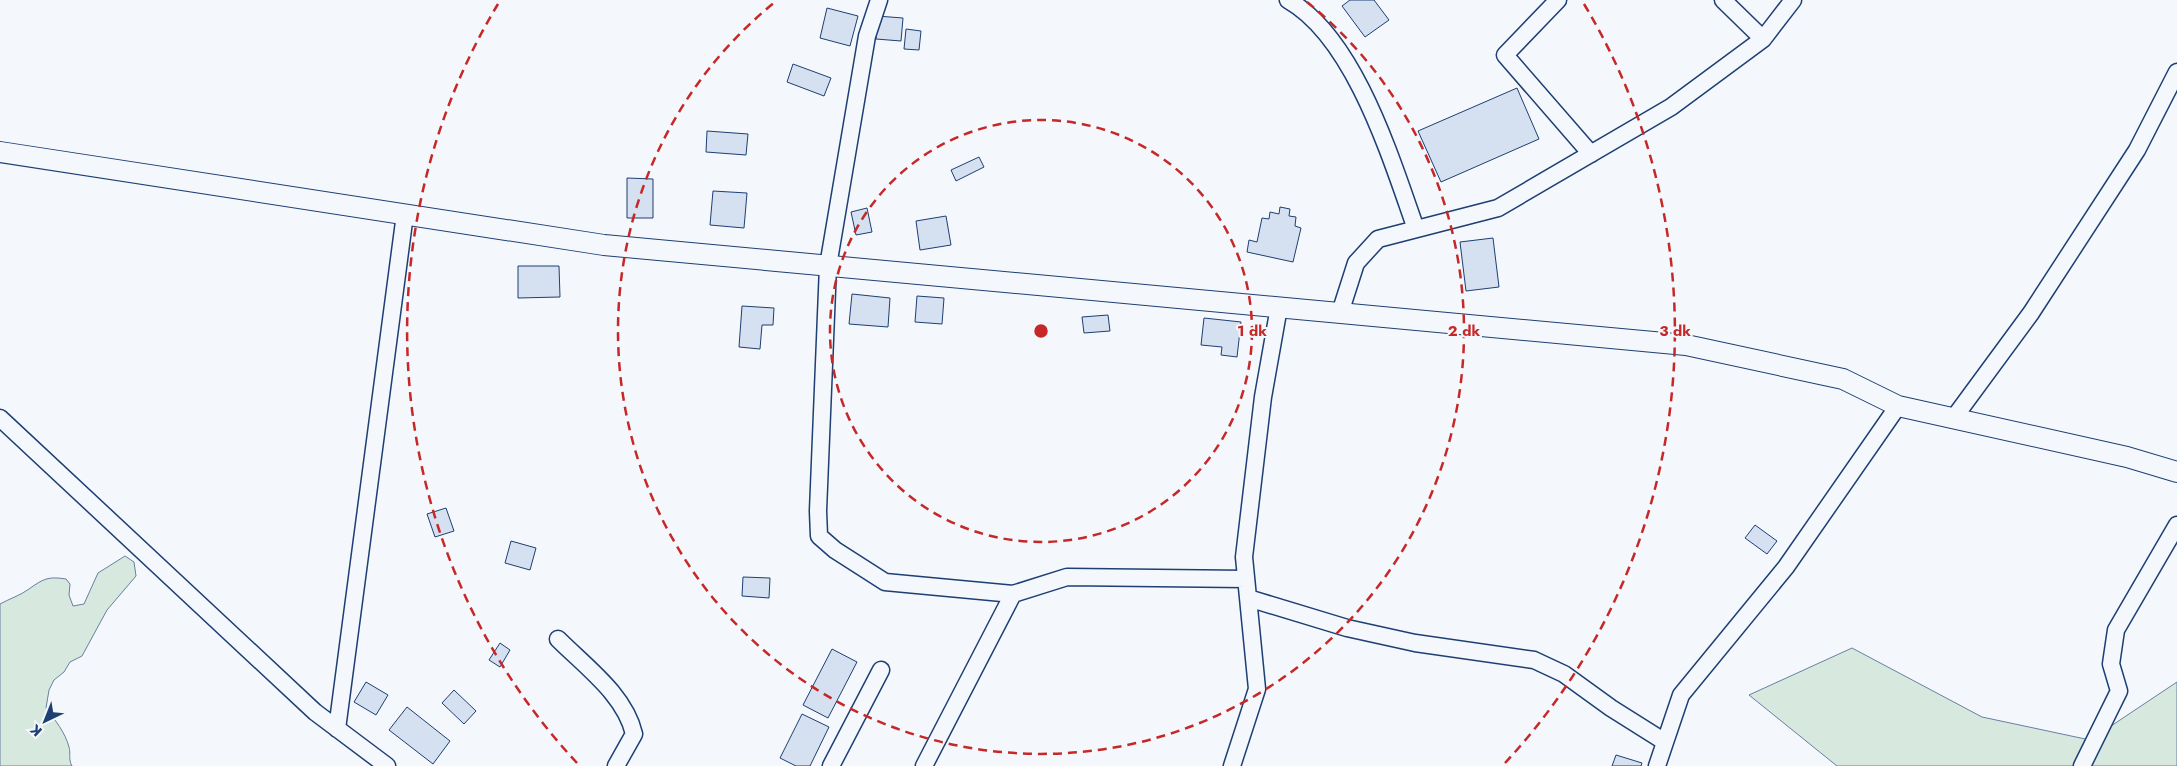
<svg xmlns="http://www.w3.org/2000/svg" width="2177" height="766" font-family="Jost,sans-serif">
<style>
.green{fill:#d7e8df;stroke:#687fa3}
.building{fill:#d5e0f0;stroke:#1d3f73}
.lines{fill:none;stroke-linecap:round;stroke-linejoin:round}
.minor-casing{stroke:#1d3f73;stroke-width:19}
.tertiary-casing{stroke:#1d3f73;stroke-width:22}
.minor{stroke:#f4f7fb;stroke-width:16}
.tertiary{stroke:#f4f7fb;stroke-width:20}
.ring{fill:none;stroke:#c62828;stroke-width:2.5;stroke-dasharray:9 6}
.centre{fill:#c62828;stroke:#f4f7fb;stroke-width:2.5}
.ring-label{font-size:15px;text-anchor:middle;font-weight:bold;fill:#c62828;stroke:#f4f7fb;stroke-width:4;stroke-linejoin:round;paint-order:stroke}
</style>
<rect width="100%" height="100%" fill="#f4f7fb"/>
<!-- green -->
<path class="green" d="M125,556L134,562L136,576L107,610L82,656L70,662L64,672L54,680L49,690L46,708C55,720 65,732 69,747C71,754 68,759 72,766H0V604C9,599 21,595 29,589C43,579 48,576 66,579L70,584L69,595L73,606L84,604L98,573Z
M1852,648L1982,717L2090,740L2177,682V766H1837L1749,695Z"/>
<!-- building -->
<path class="building" d="M1350,0H1374L1389,20L1365,37L1342,6Z
M827,8L858,16L850,46L820,38Z
M877,16L903,18L901,41L876,39Z
M906,29L921,31L919,50L904,49Z
M793,64L831,78L824,96L787,82Z
M1517,88L1539,139L1441,182L1418,131Z
M707,131L748,134L746,155L706,152Z
M979,157L984,167L956,181L951,170Z
M627,178L653,179V218H627Z
M713,191L747,193L744,228L710,225Z
M1280,207L1290,209L1289,216L1296,217L1295,226L1301,228L1293,262L1247,252L1249,240L1257,242L1262,218L1269,219L1270,212L1279,214Z
M867,208L872,232L856,235L851,212Z
M946,216L951,245L920,250L916,221Z
M1493,238L1499,287L1466,291L1460,242Z
M518,266H559L560,297L518,298Z
M852,294L890,298L888,327L849,324Z
M917,296L944,298L942,324L915,322Z
M742,306L774,308L773,325H762L760,349L739,347Z
M1108,315L1110,331L1084,333L1082,317Z
M1204,318L1241,322L1237,357L1221,355L1222,347L1201,345Z
M446,508L454,531L435,537L427,514Z
M1755,525L1777,541L1767,554L1745,538Z
M511,541L536,548L530,570L505,563Z
M743,577L770,578L769,598L742,596Z
M500,643L510,650L500,667L489,660Z
M832,649L857,662L828,718L803,705Z
M366,682L388,695L376,715L354,702Z
M454,690L476,711L464,724L442,703Z
M407,707L450,741L433,764L389,730Z
M802,714L829,727L810,766H796L780,758Z
M1616,755L1642,763L1641,766H1612Z"/>
<g class="lines">
<!-- minor casing -->
<g class="minor-casing">
<path id="minor" d="M879,0L867,36L828,266L818,511L819,536L835,550L885,582L1013,594L1067,577L1246,579
M1288,0C1355,38 1391,159 1416,229
M1558,0L1505,55L1591,154
M1723,0L1763,39
M1340,313L1356,263L1378,239L1498,208L1671,107L1763,39L1793,0
M0,418L315,712L387,766
M1953,419L2031,313L2137,150L2177,72
M1248,598L1347,628L1415,643L1534,660L1564,674L1611,708L1665,742
M558,639C586,667 625,695 634,734L616,766
M337,729L405,214
M831,766L881,670
M924,766L1013,594
M1232,766L1257,689L1244,557L1263,397L1279,307
M1657,766L1681,695L1786,567L1898,406
M2082,766L2119,691L2111,664L2116,630L2177,525"/>
</g>
<!-- tertiary casing -->
<g class="tertiary-casing">
<path id="tertiary" d="M0,152L604,245L1686,345L1843,379L1898,406L2127,457L2177,472"/>
</g>
<!-- minor -->
<use href="#minor" class="minor"/>
<!-- tertiary -->
<use href="#tertiary" class="tertiary"/>
</g>
<!-- distance rings -->
<g class="ring">
<circle cx="1041" cy="331" r="211"/>
<path d="M1307 2A423 423 0 1 1 775 2"/>
<path d="M577 763A634 634 0 0 1 498 4M1584 4A634 634 0 0 1 1505 763"/>
</g>
<circle cx="1041" cy="331" r="8" class="centre"/>
<g class="ring-label">
<text x="1252" y="336">1 dk</text>
<text x="1464" y="336">2 dk</text>
<text x="1675" y="336">3 dk</text>
</g>
<!-- north arrow -->
<g transform="translate(45 721) rotate(223)" stroke="#f4f7fb" stroke-width="4" paint-order="stroke">
<path d="M0-4L9 19L0 12L-9 19Z" fill="#1d3f73"/>
<text y="-8" font-size="14" font-weight="bold" text-anchor="middle" fill="#1d3f73">K</text>
</g>
</svg>
